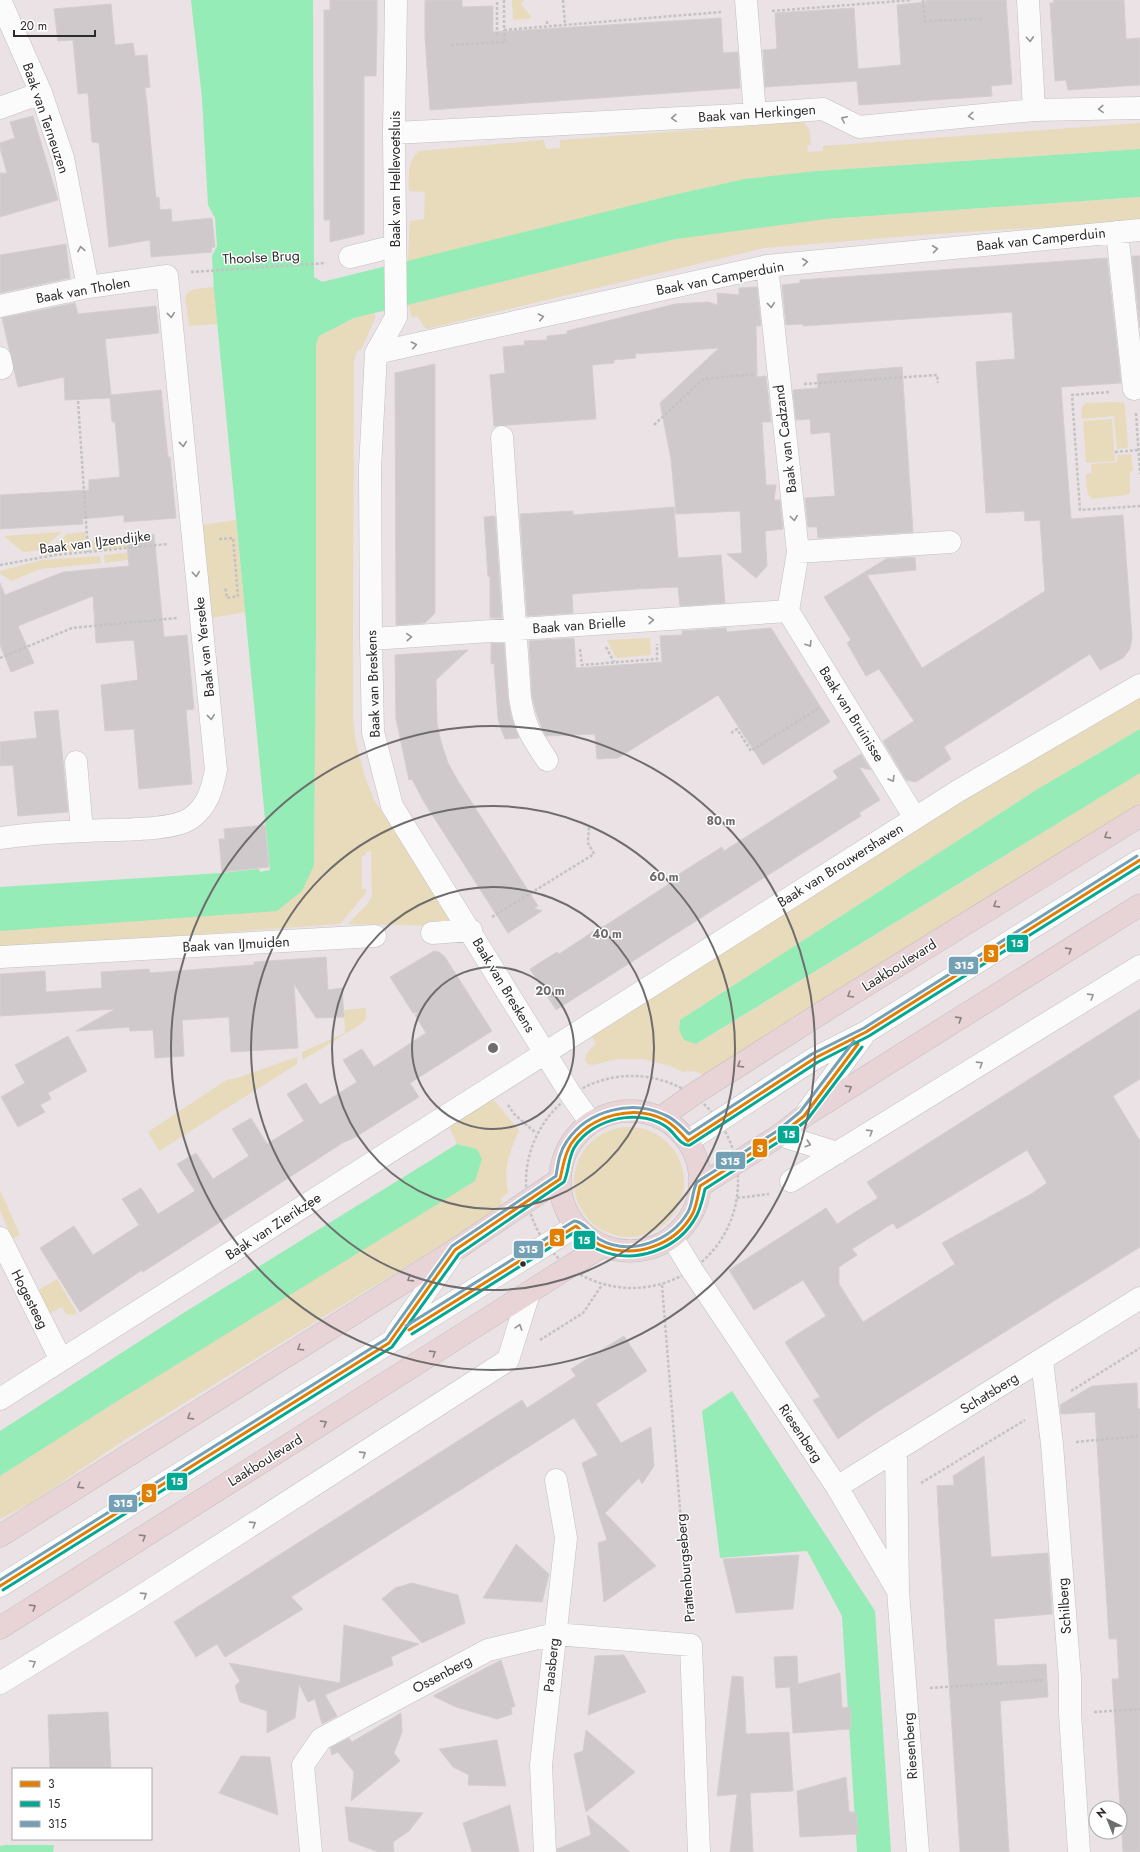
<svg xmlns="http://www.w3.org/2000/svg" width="1140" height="1852" font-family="Jost,sans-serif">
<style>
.green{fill:#e7dbbb}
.water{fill:#95ecb6}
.building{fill:#d0c9cb;stroke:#d5ced0;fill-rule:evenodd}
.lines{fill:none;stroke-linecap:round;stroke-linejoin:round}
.minor-casing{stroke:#c1c0c0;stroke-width:23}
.major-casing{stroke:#c1bfbf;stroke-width:23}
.path{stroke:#c4c3c4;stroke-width:2.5;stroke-dasharray:3 2;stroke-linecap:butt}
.minor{stroke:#fcfbfb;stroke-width:22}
.major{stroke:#e8d4d7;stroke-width:22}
.bus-1-casing{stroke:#fff;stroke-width:6}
.bus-2-casing{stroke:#fff;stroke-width:6}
.bus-3-casing{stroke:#fff;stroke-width:6}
.bus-1{stroke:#e07f02;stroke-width:3}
.bus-2{stroke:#02a893;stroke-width:3}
.bus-3{stroke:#74a0b6;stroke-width:3}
.oneway{stroke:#949494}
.oneway2{stroke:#8a8082}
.ring{fill:none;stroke:#6e6c6c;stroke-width:2}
.bus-dot{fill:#2c2c2c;stroke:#fff;stroke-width:1.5}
.labels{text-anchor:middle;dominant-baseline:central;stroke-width:3;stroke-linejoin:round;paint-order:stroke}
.street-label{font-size:14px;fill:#2c2c2c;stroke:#fff}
.centre{fill:#6e6c6c;stroke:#fff;stroke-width:2}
.ring-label{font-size:12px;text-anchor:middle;font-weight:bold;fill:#6e6c6c;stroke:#fff;stroke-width:3;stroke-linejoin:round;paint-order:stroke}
.line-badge{stroke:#fff;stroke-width:1.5}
.badge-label{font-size:11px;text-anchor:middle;font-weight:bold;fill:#fff}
</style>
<rect width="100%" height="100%" fill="#eae2e4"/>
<!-- green -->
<path class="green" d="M512,0H524L521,4L532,18L513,20Z
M801,122H804L809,129L811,145H807L808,152L823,151V146L1140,123V149L817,171L673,195L408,261L410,221L424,219L425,192L409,191C409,175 407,161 419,151L544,140L546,149L560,148V140Z
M1140,197V221L921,235L764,248L426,329L417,316L412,318L408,304L676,239L784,222Z
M214,287L218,324L189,326C186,294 176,290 214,287Z
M374,313L376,316L362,348L357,352L354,361L353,631V720L356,743L365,777L374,800L450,914V918L448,922L440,926L348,924L368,903L372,896L371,851L366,852V855L362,856V889H366V893L340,924L0,949V931L314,865L316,628V344L319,336L354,318Z
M1120,402L1124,403L1125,407L1128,448L1117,449L1114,416L1082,419C1082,412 1080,407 1086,403Z
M1112,419L1115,461L1086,463L1083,421Z
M1131,454L1133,471H1130V493L1126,495L1092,499C1085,494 1087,482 1086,474L1092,473L1091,464L1117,462L1118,455Z
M236,520L245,612L211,618L202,525Z
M62,532L41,550L23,552L4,536Z
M85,532L86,550L43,555L67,534Z
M142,536L143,546L93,551L92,541Z
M142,551L143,558L105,563L104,555Z
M100,556L101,563L40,569L12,581L0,574V571L42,560Z
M650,638L651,655L616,658L607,640Z
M1140,695V729L1036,790L680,1020L679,1030L685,1040L697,1044L1140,773V804L707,1076L693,1071L683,1072L670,1066L643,1059H618L592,1065C577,1061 590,1049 596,1044L591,1035L970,796Z
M366,1008V1019L361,1024L303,1060L302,1052L345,1033L344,1010Z
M297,1057V1064L159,1151L148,1132L228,1079H234Z
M494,1100L519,1130C509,1155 503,1165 508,1193L501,1198L502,1208L315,1322L126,1439L31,1503L0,1519V1476L119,1400L477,1149L457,1144L449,1126L483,1104Z
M574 1182a55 55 0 1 1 110 0a55 55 0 1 1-110 0Z
M0,1190L20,1235L12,1239L0,1210Z
M57,1279L77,1313L74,1315L66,1314L62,1307L49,1314L37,1291Z"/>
<!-- water -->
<path class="water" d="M191,0H313L314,277L322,282L673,195L745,179L817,171L1140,149V197L826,219L676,239L354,318L319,336L316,344V628L314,865L302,891L277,911L0,931V887L221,873L259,869L260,872L270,870L214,290L212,256L217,246L215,218L208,205L202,98Z
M1140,729V773L696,1044L684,1040L679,1030L680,1020L1036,790Z
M457,1144L477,1149L482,1159L475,1181L119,1400L0,1476V1431L185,1312Z
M732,1391L875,1611L891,1852H857L842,1616L807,1551L720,1558L702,1411Z
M7,1845H54L53,1852H0V1846Z"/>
<!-- building -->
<path class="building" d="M330,0H377V26L376,76H364V234L330,242V220H324V10H330Z
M425,0H462V7L493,6V32L721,18L723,53L738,52L740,88L430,110L425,37Z
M926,0H1006L1012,84L991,86L992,96L859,105L857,81L765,87L763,50L777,49L775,13L854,8L858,69L901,65L897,5L926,2Z
M1053,0H1124L1126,39L1140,38V85L1068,90L1066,80L1055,81L1050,3H1054Z
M111,4L115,45L133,43L135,56L147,55L150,87L145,88L147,105L156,198L159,197L160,210L171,209L172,222L212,218L215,247L211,248L212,252L151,257L150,240L109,247L99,143L92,142L88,93L78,94L73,40L58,41L54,9Z
M33,116L58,200L0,217V173H7L0,148V143L15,138L10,122Z
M66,244L70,278L0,293V255Z
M1132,256H1140V328Z
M1107,258L1121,383L1061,387L1071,519L1123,515L1132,638L1130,649L1123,658L1100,670L1090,654L944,747L951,759L916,782L906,780L883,741L914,721L879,669L866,676L847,643L851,640L824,597L886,559L915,557L916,570L867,575L922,668L1045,591L1040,520L1025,521L1024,511L986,513L976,362L1015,359L1012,312L803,326V324L786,325L782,285L800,283V280Z
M757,287L761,326H756L757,377L766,376L771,422H762L766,485H776L774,500H780L783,529L765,531L767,566L756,578L727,554L742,553L740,511L676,514L671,459L660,403L719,348L635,354L636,358L614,360V363L592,365L596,419L494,426L490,375L505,373L503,347L525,345L524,341L547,340V336L567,334V331L675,304L708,302L718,305L717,293L739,295V288Z
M75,303L78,314L156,306L159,333L105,339L111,395L161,390L168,457H170L176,518L124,522V515L82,519L83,524L0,529V495L89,490V480L120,477L115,422H112L110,398L65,400L64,377L18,387L2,318Z
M435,364V613L425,623L396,625L395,373Z
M902,367L913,532L818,538L817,527H808L805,498L835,496L830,432L811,434L810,419L796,420L793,390L818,388L817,374Z
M674,507L678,558L721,555L725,603L680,606L678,587L636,589L572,594L573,613L527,616L520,514L573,511V515Z
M495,516L502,618H490V576L488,577L484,517Z
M154,534L164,637L187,635L194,709L186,710L192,784L139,789L134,729L105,731L101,685L138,680L134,640L96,643L93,596L18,626L34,663L11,672L0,645V583L5,595L63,572L129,566L127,545Z
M726,628L727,632L771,628L830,722L763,765L718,695L618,758L597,759L595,734L546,736L543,731L536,712L532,696L529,641L574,638L576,668L662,662L660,636L682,635V631Z
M491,643H504L508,699L512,719L519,738L505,739L500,726L498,718L494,663L491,664Z
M468,650L436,680L437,723L441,742L448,763L458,781L538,906L534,908L542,911L508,933L424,802L412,779L409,780L396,719L395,655Z
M58,710L68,812L18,816L13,765L0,766V742L37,738L34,712Z
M861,754L871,770L859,767L880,800L859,813L861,816L556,1010L530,969L557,952L559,954L600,927H603L666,886L679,874L722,847L724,851L838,778L833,771Z
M265,825L269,867L222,872L219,839H225L224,829Z
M434,951L439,952L445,957L492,1031L410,1083L419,1097L354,1138L344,1142L143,1272L142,1270L80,1312L40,1248L74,1226L93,1255L139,1225L122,1199L141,1188L158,1214L195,1191L177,1164L196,1153L213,1179L249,1156L232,1129L251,1118L267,1144L304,1121L287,1094L306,1083L320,1105L357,1082L343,1060L362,1049L374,1067L426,1033L415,1015L420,1012L413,1013L390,977Z
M326,957L328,990L342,988L344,1017L316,1018L294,984L298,1048L231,1052L229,1017L182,1020L184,1056L155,1058L153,1030L130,1031L129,1027L76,1031L115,1009L0,1016V974L45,971L46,992L102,988L101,972L149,969L150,973L254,965V962Z
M1140,1009V1079L1113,1096L1140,1141V1247L874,1414L838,1439L813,1400L820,1397L785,1342L826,1316L803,1280L754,1310L729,1270L826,1208L837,1224L857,1211L878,1198L867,1182ZM1027,1150L1047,1183L1031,1194L942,1243L955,1264L863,1322L839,1284V1267L857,1255L852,1249L893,1223L897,1229Z
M68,1036L87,1071L48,1093L51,1099L40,1105L45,1112L18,1127L1,1097L25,1083L15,1065Z
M624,1336L647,1371L596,1404L621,1443L651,1427L654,1466L642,1484L639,1478L605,1513L656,1566L604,1602L598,1543L607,1540L582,1463L598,1455L574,1418L291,1597L303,1609L225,1657L217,1644L196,1657L174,1622L522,1400L527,1408L576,1376L571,1369Z
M1137,1383L1138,1409H1140V1852H1123L1112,1679H1119L1117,1639H1109L1095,1412L1061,1414L1060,1405L1092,1386Z
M984,1456L991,1557L1048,1553L1052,1614L994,1619L997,1666L1046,1664L1048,1697L1000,1701L1009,1852H960L939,1526L937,1486L954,1485L953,1476Z
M516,1544L549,1574L542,1602L483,1598Z
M799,1555L793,1609L736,1613L723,1559Z
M412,1583L458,1595L465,1623L422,1643L382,1599L395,1588Z
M344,1625L419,1644L391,1657L393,1665L325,1695L337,1716L322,1724L315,1699L308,1702L299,1684L295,1718L267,1733V1711L240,1702L235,1686L240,1681L229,1663L340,1683Z
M624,1655L646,1692L588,1715L595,1656Z
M797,1656L798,1684L840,1673L842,1708L850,1707L851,1729L793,1733L790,1687L776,1688L774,1657Z
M501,1660L515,1706L511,1708L512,1714L497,1719L456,1707L433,1696Z
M732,1676L743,1677L746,1734L789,1732L793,1791L750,1793L753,1852H730L737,1794L717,1796Z
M108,1712L111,1769H50L48,1715Z
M401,1713L402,1732L394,1753L400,1761L351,1801L354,1772L338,1752L332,1755L330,1748L349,1738L352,1742Z
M586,1730L635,1772L586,1812L574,1754L583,1751Z
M497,1740L506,1786L468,1785L469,1775L453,1767L439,1749Z
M241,1756L270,1757L278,1815L219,1793Z
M846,1777L849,1812H856L858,1834L800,1837L797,1791Z
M510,1805L519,1852H472L463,1823Z
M345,1807L423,1813L409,1831L393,1842L394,1852H378L349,1841Z
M587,1815L630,1852H557V1849L591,1835Z"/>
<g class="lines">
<!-- minor casing -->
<g class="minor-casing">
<path id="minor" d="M0,0L41,93L63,158L88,287
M396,0L394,133L396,317L376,353L370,468L371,639L373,732L392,806L571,1095L591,1123
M746,0L755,114
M1028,0L1034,110
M0,108L41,93
M394,133L739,115L823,109L859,127L1034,110L1140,108
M1117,232L1134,389
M350,257L395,246
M767,266L798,552L788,611
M0,306L88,287L167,276L216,770C212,789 208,806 191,818C172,832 111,829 86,831C57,832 28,834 0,838
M376,353L767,266L1140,230
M0,358L2,368
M502,437L520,697C524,726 531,736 547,760
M798,552L950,542
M788,611L915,818
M371,639L788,611
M76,762L82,831
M432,933L471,930
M0,957L375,936
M804,1116L863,1036
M780,1135L837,1153
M688,1141L815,1058L866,1032L1140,860
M791,1181L1140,966
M672,1237L692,1270L837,1487L898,1591
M0,1238L61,1360
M396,1334L455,1250
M1042,1361L1052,1444L1070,1678V1713L1079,1852
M0,1399L958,791L1140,685
M896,1450L898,1591L918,1852
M837,1487L1140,1298
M0,1586L576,1226
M0,1683L132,1602L508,1360L529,1293
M311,1852L303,1765L321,1739L488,1650L555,1634L691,1645L699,1852
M545,1852L541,1765L566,1538L556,1480"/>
</g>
<!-- major casing -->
<g class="major-casing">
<path id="major" d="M560 1181a70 70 0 1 1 140 0a70 70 0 1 1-140 0Z
M660,1118L694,1094L834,1005L1140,816
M700,1186L780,1135L804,1116L1140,905
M0,1536L455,1250L560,1179
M0,1628L602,1246"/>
</g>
<!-- path -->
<path class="path" d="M504,0V30L721,12
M563,0L565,25
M923,0L925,21L982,19
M772,11L912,0
M547,21V26
M497,35V0
M451,45L505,42L504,30
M191,272L326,263
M804,384L937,375L938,383
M1109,392L1072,395L1080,510L1140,506
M78,401L88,552
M1136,413L1140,474
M654,425L703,379L755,374
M1115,452L1139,450
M219,539L233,538L238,596L227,598L225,587
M0,565L55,555L168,544
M606,647L614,662
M580,649L582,665L657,659V644
M0,658L72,628L177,618
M731,733L737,729L751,751L819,708
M492,917L594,854L588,843L589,825
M526 1182a106 106 0 1 1 212 0a106 106 0 1 1-212 0Z
M508,1105L514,1114L536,1133
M737,1198L769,1194
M662,1285L689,1621
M540,1340L583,1313L602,1285
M1071,1391L1140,1348
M1076,1442L1140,1436
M921,1483L1025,1420
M930,1688L1045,1680
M1094,1712L1140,1709"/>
<!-- minor -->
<use href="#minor" class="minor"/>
<!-- major -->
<use href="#major" class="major"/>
<!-- bus-1 casing -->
<g class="bus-1-casing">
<path id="bus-1" d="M409,1330L576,1226C584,1233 591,1240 600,1245C634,1260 676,1245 693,1213C697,1204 698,1195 700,1186L780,1135L804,1116L858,1044
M0,1586L389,1343L455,1250L560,1179C563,1167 564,1155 571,1144C591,1115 634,1104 665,1120C674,1125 681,1133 688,1141L815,1058L866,1032L1140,860"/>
</g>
<!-- bus-2 casing -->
<g class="bus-2-casing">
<path id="bus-2" d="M412,1334L575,1232C582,1238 589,1245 597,1249C633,1266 679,1250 697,1215C701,1207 703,1198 705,1189L783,1139L807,1120L862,1047
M3,1590L392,1347L459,1254L564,1182C569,1171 568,1159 574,1148C593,1117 642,1107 669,1129C675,1134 682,1147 690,1145L818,1062L869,1036L1140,866"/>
</g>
<!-- bus-3 casing -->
<g class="bus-3-casing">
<path id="bus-3" d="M406,1326L574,1221C583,1221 592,1234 599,1239C630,1257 671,1241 688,1212C693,1203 692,1191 697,1182L777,1131L800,1112L854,1041
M0,1580L386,1339L452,1246L556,1176C558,1164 559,1152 567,1141C588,1110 632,1099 665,1115C675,1119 682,1127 689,1134L812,1054L864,1028L1137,856"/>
</g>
<!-- bus-1 -->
<use href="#bus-1" class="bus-1"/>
<!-- bus-2 -->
<use href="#bus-2" class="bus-2"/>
<!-- bus-3 -->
<use href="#bus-3" class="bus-3"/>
</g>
<!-- one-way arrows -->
<defs><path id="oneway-chevron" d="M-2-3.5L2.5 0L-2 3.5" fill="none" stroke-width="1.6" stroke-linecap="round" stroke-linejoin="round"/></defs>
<g class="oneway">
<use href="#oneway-chevron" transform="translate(1030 39) rotate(86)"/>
<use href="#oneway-chevron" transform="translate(1101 109) rotate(178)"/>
<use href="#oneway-chevron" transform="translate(971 116) rotate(175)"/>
<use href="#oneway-chevron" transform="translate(674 118) rotate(177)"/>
<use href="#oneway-chevron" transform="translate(844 119) rotate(-154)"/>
<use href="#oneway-chevron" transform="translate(81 249) rotate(-100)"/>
<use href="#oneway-chevron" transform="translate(935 249) rotate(-6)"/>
<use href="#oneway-chevron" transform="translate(805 262) rotate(-6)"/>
<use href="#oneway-chevron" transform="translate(771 305) rotate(84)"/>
<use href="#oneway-chevron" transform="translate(171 315) rotate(84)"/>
<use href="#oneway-chevron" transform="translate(541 317) rotate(-13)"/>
<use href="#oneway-chevron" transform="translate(414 345) rotate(-13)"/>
<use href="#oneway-chevron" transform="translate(183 444) rotate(84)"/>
<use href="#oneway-chevron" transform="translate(794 518) rotate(83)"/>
<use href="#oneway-chevron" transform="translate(196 574) rotate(84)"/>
<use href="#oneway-chevron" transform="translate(651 620) rotate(-4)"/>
<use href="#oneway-chevron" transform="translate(409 637) rotate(-4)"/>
<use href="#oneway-chevron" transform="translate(809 644) rotate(58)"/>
<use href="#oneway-chevron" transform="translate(211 717) rotate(84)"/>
<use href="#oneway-chevron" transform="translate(892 779) rotate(59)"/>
<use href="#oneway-chevron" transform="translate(1091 996) rotate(-32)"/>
<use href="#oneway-chevron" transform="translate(980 1064) rotate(-32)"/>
<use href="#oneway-chevron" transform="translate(870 1132) rotate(-32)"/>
<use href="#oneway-chevron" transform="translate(808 1144) rotate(17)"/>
<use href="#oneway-chevron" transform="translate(519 1327) rotate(-72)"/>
<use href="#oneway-chevron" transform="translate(363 1454) rotate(-33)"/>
<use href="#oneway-chevron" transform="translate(253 1524) rotate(-33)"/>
<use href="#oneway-chevron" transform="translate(144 1595) rotate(-33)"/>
<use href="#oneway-chevron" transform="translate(33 1663) rotate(-31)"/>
</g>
<g class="oneway2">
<use href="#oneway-chevron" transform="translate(1107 836) rotate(148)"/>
<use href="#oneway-chevron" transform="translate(996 905) rotate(148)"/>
<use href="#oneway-chevron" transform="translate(1069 950) rotate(-32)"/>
<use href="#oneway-chevron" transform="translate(850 995) rotate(148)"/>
<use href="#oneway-chevron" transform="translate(959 1019) rotate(-32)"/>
<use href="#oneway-chevron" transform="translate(740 1065) rotate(148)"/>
<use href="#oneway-chevron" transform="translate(849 1088) rotate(-32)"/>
<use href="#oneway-chevron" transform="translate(410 1279) rotate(148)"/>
<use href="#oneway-chevron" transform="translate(300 1348) rotate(148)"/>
<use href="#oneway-chevron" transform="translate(433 1353) rotate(-32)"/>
<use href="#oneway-chevron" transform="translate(190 1417) rotate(148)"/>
<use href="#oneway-chevron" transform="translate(324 1423) rotate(-32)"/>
<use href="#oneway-chevron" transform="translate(80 1486) rotate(148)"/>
<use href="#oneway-chevron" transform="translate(143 1537) rotate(-32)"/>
<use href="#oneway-chevron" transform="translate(33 1607) rotate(-32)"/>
</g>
<!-- distance rings -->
<g class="ring">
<circle cx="493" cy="1048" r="81"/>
<circle cx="493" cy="1048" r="161"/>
<circle cx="493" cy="1048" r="242"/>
<circle cx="493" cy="1048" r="322"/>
</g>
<!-- markers -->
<circle class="bus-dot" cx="523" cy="1264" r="3.5"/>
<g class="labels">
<!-- street labels -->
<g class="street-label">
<text transform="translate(757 113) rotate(-4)">Baak van Herkingen</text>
<text transform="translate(46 118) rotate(71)">Baak van Terneuzen</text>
<text transform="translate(395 179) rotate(-90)">Baak van Hellevoetsluis</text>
<text transform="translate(1041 239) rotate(-6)">Baak van Camperduin</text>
<text transform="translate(261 257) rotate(-3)">Thoolse Brug</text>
<text transform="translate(720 278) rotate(-11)">Baak van Camperduin</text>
<text transform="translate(83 290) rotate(-10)">Baak van Tholen</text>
<text transform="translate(785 439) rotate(-97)">Baak van Cadzand</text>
<text transform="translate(95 542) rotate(-7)">Baak van IJzendijke</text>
<text transform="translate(579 625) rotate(-4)">Baak van Brielle</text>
<text transform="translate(204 647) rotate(-96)">Baak van Yerseke</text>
<text transform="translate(373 684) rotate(-92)">Baak van Breskens</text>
<text transform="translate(852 714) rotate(58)">Baak van Bruinisse</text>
<text transform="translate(840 865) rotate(-32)">Baak van Brouwershaven</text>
<text transform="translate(236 944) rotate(-3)">Baak van IJmuiden</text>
<text transform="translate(899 965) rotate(-32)">Laakboulevard</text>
<text transform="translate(504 985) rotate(59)">Baak van Breskens</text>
<text transform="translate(273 1226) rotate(-33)">Baak van Zierikzee</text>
<text transform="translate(30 1299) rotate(63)">Hogesteeg</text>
<text transform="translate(989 1393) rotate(-32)">Schatsberg</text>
<text transform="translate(801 1433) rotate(56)">Riesenberg</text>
<text transform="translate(265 1460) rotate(-32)">Laakboulevard</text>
<text transform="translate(685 1568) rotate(-95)">Prattenburgseberg</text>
<text transform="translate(1064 1606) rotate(-94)">Schilberg</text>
<text transform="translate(551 1665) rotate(-84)">Paasberg</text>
<text transform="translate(442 1674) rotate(-28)">Ossenberg</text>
<text transform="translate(910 1746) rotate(-94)">Riesenberg</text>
</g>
</g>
<circle cx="493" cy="1048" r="6" class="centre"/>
<g class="ring-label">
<text x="721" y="825">80 m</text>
<text x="664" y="881">60 m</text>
<text x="607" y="938">40 m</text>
<text x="550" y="995">20 m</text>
</g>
<g class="line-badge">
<rect x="1006" y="934" width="23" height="19" rx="4" fill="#02a893"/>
<rect x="983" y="944" width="16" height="19" rx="4" fill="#e07f02"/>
<rect x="948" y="956" width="31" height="19" rx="4" fill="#74a0b6"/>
<rect x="777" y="1125" width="23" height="19" rx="4" fill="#02a893"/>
<rect x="752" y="1138" width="16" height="20" rx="4" fill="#e07f02"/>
<rect x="715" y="1151" width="31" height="19" rx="4" fill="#74a0b6"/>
<rect x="549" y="1228" width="16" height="19" rx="4" fill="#e07f02"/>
<rect x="573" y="1230" width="23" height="20" rx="4" fill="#02a893"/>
<rect x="513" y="1240" width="31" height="19" rx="4" fill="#74a0b6"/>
<rect x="166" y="1472" width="22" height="19" rx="4" fill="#02a893"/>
<rect x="141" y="1483" width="16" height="20" rx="4" fill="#e07f02"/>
<rect x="108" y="1494" width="30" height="19" rx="4" fill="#74a0b6"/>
</g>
<g class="badge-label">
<text x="1017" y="947">15</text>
<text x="991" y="957">3</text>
<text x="964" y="969">315</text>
<text x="789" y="1138">15</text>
<text x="760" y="1152">3</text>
<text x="730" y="1165">315</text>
<text x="557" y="1242">3</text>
<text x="584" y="1244">15</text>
<text x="528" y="1253">315</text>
<text x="177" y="1485">15</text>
<text x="149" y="1497">3</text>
<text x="123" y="1507">315</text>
</g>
<!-- legend -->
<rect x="12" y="1768" width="140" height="72" fill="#ffffff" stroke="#ababab"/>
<rect x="20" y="1781" width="20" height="6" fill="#e07f02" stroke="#ababab"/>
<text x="48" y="1788" font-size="12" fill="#2c2c2c">3</text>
<rect x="20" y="1801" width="20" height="6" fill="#02a893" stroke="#ababab"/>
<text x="48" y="1808" font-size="12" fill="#2c2c2c">15</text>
<rect x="20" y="1821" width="20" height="6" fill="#74a0b6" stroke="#ababab"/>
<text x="48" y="1828" font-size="12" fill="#2c2c2c">315</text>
<!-- north arrow -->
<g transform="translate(1108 1820) rotate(317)"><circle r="19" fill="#ffffff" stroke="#ababab"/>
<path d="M0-3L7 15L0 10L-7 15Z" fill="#6e6c6c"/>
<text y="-6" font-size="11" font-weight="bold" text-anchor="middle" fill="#2c2c2c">N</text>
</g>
<!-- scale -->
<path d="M14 30v6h81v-6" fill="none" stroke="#2c2c2c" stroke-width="2"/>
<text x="20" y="30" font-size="12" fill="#2c2c2c" stroke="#ffffff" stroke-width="3" paint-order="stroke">20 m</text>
</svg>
